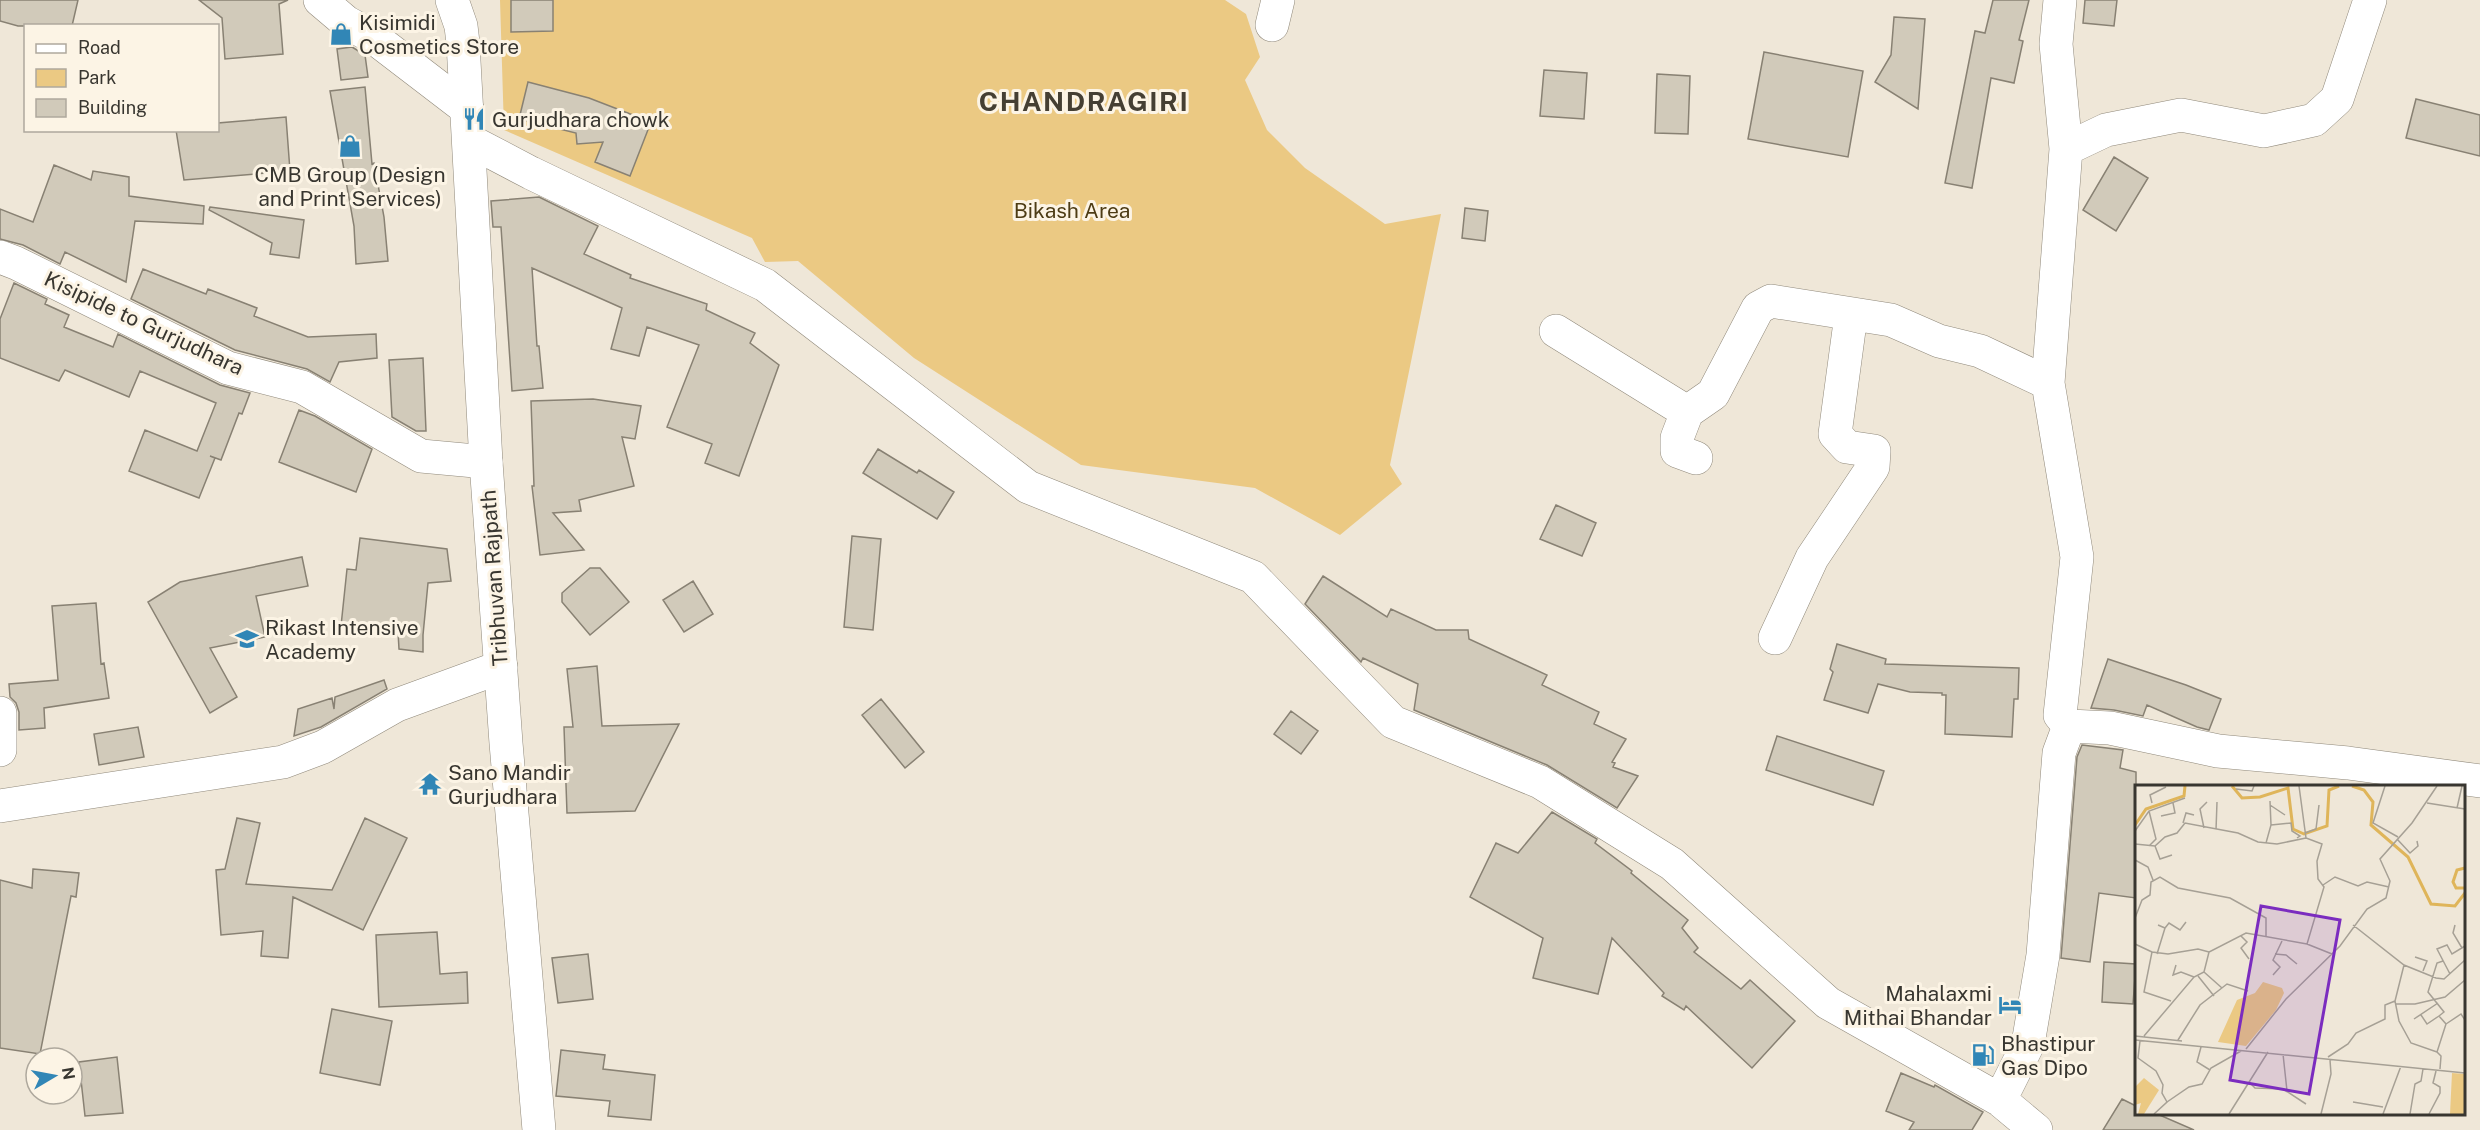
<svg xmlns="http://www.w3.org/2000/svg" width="2480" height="1130" font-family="'Public Sans',sans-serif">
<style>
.green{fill:#ebc983}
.building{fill:#d1caba;stroke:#888173;stroke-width:1.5}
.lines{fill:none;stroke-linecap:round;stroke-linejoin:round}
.minor-casing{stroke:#90897b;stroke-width:34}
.highway-casing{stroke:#90897b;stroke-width:34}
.minor{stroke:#fff;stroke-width:33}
.highway{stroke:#fff;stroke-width:33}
.labels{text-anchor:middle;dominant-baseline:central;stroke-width:6;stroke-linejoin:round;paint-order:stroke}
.poi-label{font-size:21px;fill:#383630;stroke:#fcf4e5;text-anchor:start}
.park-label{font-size:21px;fill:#4d3c15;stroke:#fcf4e5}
.street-label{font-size:21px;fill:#383630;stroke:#fcf4e5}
.district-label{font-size:27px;font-weight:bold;letter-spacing:1.5px;fill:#453f33;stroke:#fcf4e5}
.inset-river{fill:none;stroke:#dfb55a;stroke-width:3}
.inset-road{fill:none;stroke:#a6a095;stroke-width:1.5}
.view{fill:#7b2cbf;fill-opacity:0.15;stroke:#7b2cbf;stroke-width:3}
.inset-edge{fill:none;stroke:#383630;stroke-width:3}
</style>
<rect width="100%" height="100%" fill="#efe7d8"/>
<!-- green -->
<path class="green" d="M500,0H1225L1246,14L1260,57L1245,80L1267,130L1305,168L1385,224L1441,214L1390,465L1402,484L1340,535L1255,488L1081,465L914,358L798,261L765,262L752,238L504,130Z"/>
<!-- building -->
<path class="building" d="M0,0H78L72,26H18L0,21Z
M199,0H288L279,4L283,54L225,59L222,18Z
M511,0H553V31L511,32Z
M1993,0H2029L2019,40L2023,41L2014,83L1991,78L1972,188L1945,183L1975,31L1985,33Z
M2085,0H2117L2114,26L2083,23Z
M1894,17L1925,19L1918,109L1875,82L1891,55Z
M352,47L365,55L368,77L341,80L337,49Z
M1764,52L1863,71L1848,157L1748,139Z
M1544,70L1587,73L1584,119L1540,116Z
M1657,74L1690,76L1688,134L1655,133Z
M528,82L589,98L651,122L630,176L595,162L603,142L577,144L576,133L519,119Z
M365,87L372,164L374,163L384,217L388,261L356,264L354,226L330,91Z
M2416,99L2480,115V156L2406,138Z
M286,117L290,171L184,180L176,130H218V123Z
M2114,157L2148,178L2116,231L2083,210Z
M54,165L91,180L93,171L129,177V196L204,206L203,224L135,221L126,282L65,252L60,264L23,245L0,239V209L33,222Z
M539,197L598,226L584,254L631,275L630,278L707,304L706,310L755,333L750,343L779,365L739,476L705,463L712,444L667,427L699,345L647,327L639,356L611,349L622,308L532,268L537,346H539L543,388L512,391L501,227H493L491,201Z
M210,207L304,220L299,258L270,254L272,243L209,210Z
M1465,208L1488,211L1485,241L1462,238Z
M143,269L206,294L208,289L257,308L254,316L308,337L376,334L377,358L339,362L330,382L307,369L235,350L131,299Z
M14,283L47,299L45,304L69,315L64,327L113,347L118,334L220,385L250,393L242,414L239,413L221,460L210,456L215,458L199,498L129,471L145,430L197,451L216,403L140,371L129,397L65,370L59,381L0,358V319Z
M423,358L426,431H416L392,417L389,360Z
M593,399L641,406L635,439L622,437L634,486L579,500L581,511L553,513L584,550L540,555L532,486H534L531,401Z
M299,410L315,416L372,449L356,492L279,462Z
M878,449L917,473L919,470L954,492L937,519L863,473Z
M1556,505L1596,523L1582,556L1540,539Z
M852,536L881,539L873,630L844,627Z
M360,538L447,549L451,581L428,583L423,635V652L399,649L398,632L341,626L347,569L356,570Z
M302,557L308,586L256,596L265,637L210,648L237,697L210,713L148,602L180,582Z
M590,568H600L629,602L590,635L562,602V593Z
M1323,576L1387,617L1391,609L1436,630H1468L1469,639L1547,675L1542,685L1599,712L1594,724L1626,739L1612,762L1615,763L1613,767L1638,776L1617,808L1547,765L1414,710L1418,684L1363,658L1361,662L1305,604Z
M693,581L713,614L684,632L663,600Z
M96,603L101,664L104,663L109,698L44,708L45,728L19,730V712L16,703L10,697L9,684L58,680L52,606Z
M1837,644L1886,659L1885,664L2019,668L2018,699H2014L2012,737L1945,734L1946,695H1942V693L1910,692L1878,684L1868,713L1824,700L1833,672L1830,669Z
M2108,659L2186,685L2221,699L2209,730L2197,727L2147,705L2143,716L2114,710L2091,708Z
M597,666L602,726L679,724L635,811L567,813L564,727H573L567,669Z
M384,680L387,689L321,727L294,736L298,709L332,698L334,709L335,697Z
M881,699L924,752L905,768L862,715Z
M1291,711L1318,731L1301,754L1274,734Z
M138,727L144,757L99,765L94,734Z
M1777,736L1884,771L1873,805L1766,770Z
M2082,745L2123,750L2120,768L2136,772V898L2099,893L2090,962L2061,958L2077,757Z
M1552,812L1597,839L1595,843L1632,871L1631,873L1688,920L1682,928L1698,948L1694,952L1741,989L1750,980L1795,1021L1752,1068L1686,1006L1684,1010L1662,996L1664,993L1612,938L1598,994L1533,978L1543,938L1470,897L1496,843L1518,853Z
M237,818L260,823L246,884L332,890L365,818L407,838L363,930L293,897L288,958L261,956L263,931L221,935L216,870L225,869Z
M33,869L79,873L76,897L71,896L40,1054L0,1048V880L32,888Z
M437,932L440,974L467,972L468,1003L379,1007L376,935Z
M588,954L593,999L558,1003L552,958Z
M2104,962L2136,964L2133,1004L2102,1002Z
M332,1009L392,1021L380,1085L320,1073Z
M561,1050L605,1055L603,1069L655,1075L651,1120L608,1116L610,1101L556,1096Z
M117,1057L123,1113L85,1116L79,1062Z
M1901,1073L1934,1087L1935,1085L1983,1112L1972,1130H1909L1914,1122L1886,1111Z
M2122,1099L2136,1106V1113H2155L2194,1130H2103Z"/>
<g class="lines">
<!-- minor casing -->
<g class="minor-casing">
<path id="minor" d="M320,0L346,22L373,37L467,109
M2060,0L2056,44L2066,149L2048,383L2077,557L2060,715L2069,726
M1272,25L1278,0
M470,141L531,173L765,285L1028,487L1253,577L1393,722L1540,782L1672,864L1828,1003L2000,1100L2036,1130
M2066,149L2106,130L2181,115L2264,131L2314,120L2337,99L2370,0
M0,257L16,263L228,368L302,387L421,456L486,462
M1556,331L1687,412L1713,394L1758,308L1771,301L1891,320L1939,341L1980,351L2048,383
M1687,412L1677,438V451L1696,458
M1775,638L1812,558L1873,467L1874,451L1847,447L1835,434L1851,315
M0,713V750
M0,806L283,762L323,747L397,705L501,667
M2000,1100L2028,1044L2043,955L2059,753L2069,726L2110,728L2218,751L2348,763L2480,781"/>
</g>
<!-- highway casing -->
<g class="highway-casing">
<path id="highway" d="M452,0L461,26L463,43L486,462L506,743L539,1130"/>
</g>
<!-- minor -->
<use href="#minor" class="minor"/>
<!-- highway -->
<use href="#highway" class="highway"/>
</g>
<!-- icons -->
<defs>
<g id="shop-bare" transform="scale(1.8)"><path d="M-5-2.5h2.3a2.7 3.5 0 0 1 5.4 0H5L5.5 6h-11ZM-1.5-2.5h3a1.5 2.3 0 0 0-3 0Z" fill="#3186b6" stroke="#fcf4e5" stroke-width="2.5" paint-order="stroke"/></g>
<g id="restaurant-bare" transform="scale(1.8)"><path d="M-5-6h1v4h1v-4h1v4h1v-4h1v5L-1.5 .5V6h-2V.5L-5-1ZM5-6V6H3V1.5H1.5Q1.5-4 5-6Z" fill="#3186b6" stroke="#fcf4e5" stroke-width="2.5" paint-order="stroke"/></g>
<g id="school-bare" transform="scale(1.8)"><path d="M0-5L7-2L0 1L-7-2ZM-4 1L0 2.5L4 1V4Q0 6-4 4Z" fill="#3186b6" stroke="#fcf4e5" stroke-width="2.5" paint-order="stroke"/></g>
<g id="temple-bare" transform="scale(1.8)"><path d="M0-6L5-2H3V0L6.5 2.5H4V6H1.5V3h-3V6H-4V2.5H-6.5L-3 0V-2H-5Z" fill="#3186b6" stroke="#fcf4e5" stroke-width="2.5" paint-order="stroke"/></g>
<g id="hotel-bare" transform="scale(1.8)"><path d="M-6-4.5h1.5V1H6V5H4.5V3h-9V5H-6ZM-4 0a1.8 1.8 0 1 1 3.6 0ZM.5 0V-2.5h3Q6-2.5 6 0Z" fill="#3186b6" stroke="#fcf4e5" stroke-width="2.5" paint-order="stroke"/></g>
<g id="fuel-bare" transform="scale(1.8)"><path d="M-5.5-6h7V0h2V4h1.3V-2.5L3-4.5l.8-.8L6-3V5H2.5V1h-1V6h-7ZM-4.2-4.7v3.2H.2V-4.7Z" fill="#3186b6" stroke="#fcf4e5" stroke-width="2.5" paint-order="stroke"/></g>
</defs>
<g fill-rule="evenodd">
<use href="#shop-bare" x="341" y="34"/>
<use href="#restaurant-bare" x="474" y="119"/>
<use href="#shop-bare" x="350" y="146"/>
<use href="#school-bare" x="247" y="639"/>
<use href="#temple-bare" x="430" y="784"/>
<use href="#hotel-bare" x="2010" y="1005"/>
<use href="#fuel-bare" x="1983" y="1055"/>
</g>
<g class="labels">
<!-- poi labels -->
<g class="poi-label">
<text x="359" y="22">Kisimidi<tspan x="359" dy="24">Cosmetics Store</tspan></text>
<text x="492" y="119">Gurjudhara chowk</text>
<text x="350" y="174" text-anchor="middle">CMB Group (Design<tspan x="350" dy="24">and Print Services)</tspan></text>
<text x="265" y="627">Rikast Intensive<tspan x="265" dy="24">Academy</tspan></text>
<text x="448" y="772">Sano Mandir<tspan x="448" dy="24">Gurjudhara</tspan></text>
<text x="1992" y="993" text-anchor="end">Mahalaxmi<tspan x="1992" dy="24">Mithai Bhandar</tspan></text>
<text x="2001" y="1043">Bhastipur<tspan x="2001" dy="24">Gas Dipo</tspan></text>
</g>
<!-- park labels -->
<g class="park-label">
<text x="1072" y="210">Bikash Area</text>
</g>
<!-- street labels -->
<g class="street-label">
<text transform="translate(144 323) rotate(25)">Kisipide to Gurjudhara</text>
<text transform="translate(494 578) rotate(-94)">Tribhuvan Rajpath</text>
</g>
<!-- district labels -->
<g class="district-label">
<text x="1084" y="101">CHANDRAGIRI</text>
</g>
</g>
<!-- overview -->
<g transform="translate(2135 785)">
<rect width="330" height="330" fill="#efe7d8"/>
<path d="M128,197L147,203L149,208L141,225L111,261L83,257L102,215L120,208ZM317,288L330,289V329H315ZM9,293L24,305L9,329H3L6,318L0,320V302Z" fill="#ebc983"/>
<path class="inset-river" d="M97,1L107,13L125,12L153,3L158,44L169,49L192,41L194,5L204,1M217,1L229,5L238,17L236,40L273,72L296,119L320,121L330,108M0,40L11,24L49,11L50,1M330,83L322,85L318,97L321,103H330"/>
<path class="inset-road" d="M164,1L171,53L187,59L182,76L183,94L189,102L172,159L197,169M250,1L238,38L263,52M101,4L117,6L119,1M17,18L15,10L31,2M292,18L330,24M135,20L150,30M322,23L327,1M26,31L40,28L38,18M48,38L51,28L59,30M136,40L156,38L157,46L165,51L162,53M69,43L65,24L72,17M81,45L82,17M0,46L14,26L50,13M170,48L181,44L184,20M262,54L275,68L283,61L282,56M131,58L136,40L135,16M0,59L20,61L30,52L42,48L50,38L103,48L123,57L142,59L171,53M14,61L21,54L14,26M20,61L25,74L37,70M0,75L13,82L18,95M188,100L200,92L223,101L232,97L254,102M0,133L7,115L15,110L16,97L25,92L43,103L95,113L131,133V152M23,140L30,143L34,138L45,145L51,137M218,140L269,180L301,193L309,194L330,175M320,140L318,148L327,163M106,151L112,157L106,163L114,174M0,159L17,167L9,207L36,216M17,167L33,169L63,164L74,167M22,169L30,143M140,169L151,170L162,179M280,172L292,176L288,186M41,180L38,190L46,187L59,192M269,180L260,216L264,236L276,258L302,267M69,187L87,203M315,189L302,164L312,160L317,169L330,161M138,190L145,182L138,175L147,156M63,191L79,211M261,219H280L310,212L330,195M286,230L292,239L304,231M279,234L303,218M311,239L326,229L330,235M0,251L47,256M9,251L59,192L69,187L74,167L111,148L172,159M0,255L330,288M43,255L65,220L92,199L113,206M5,256L3,273L21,286L28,300L27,308L32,317L19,329M66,262L62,277L75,285M111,264L151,214L205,161L232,124L251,113L255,96L245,74L277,38L302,1M148,269L152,306M193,272L213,259L221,248L250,234V220L260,216M305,284L306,271L302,267L311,239L304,231L309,227L293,207L302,178L308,176M114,297L120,303L148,304L171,319M32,317L54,302L67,299L76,283L106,266M218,317L248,322M94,329L133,267M186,329L196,289L195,275M248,329L266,281M275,329L280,299L286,296L288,284M294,329L305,308V302L298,298L301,286"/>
<path class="view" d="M126,121L205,135L174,309L95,295Z"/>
<rect width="330" height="330" class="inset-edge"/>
</g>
<!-- legend -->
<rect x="24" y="24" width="195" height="108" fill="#fcf4e5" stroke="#aea89d" stroke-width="1.5"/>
<rect x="36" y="44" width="30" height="9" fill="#ffffff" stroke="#aea89d" stroke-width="1.5"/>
<text x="78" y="54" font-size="18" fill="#383630">Road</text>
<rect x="36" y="69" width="30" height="18" fill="#ebc983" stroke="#aea89d" stroke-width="1.5"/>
<text x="78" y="84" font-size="18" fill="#383630">Park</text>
<rect x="36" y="99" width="30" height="18" fill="#d1caba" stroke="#aea89d" stroke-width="1.5"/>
<text x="78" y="114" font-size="18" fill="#383630">Building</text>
<!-- north arrow -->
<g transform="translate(54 1076) rotate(80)"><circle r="28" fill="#fcf4e5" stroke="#aea89d" stroke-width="1.5"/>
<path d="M0-4.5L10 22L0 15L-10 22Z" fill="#3186b6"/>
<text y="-9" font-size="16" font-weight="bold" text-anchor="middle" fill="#383630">N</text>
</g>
</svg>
